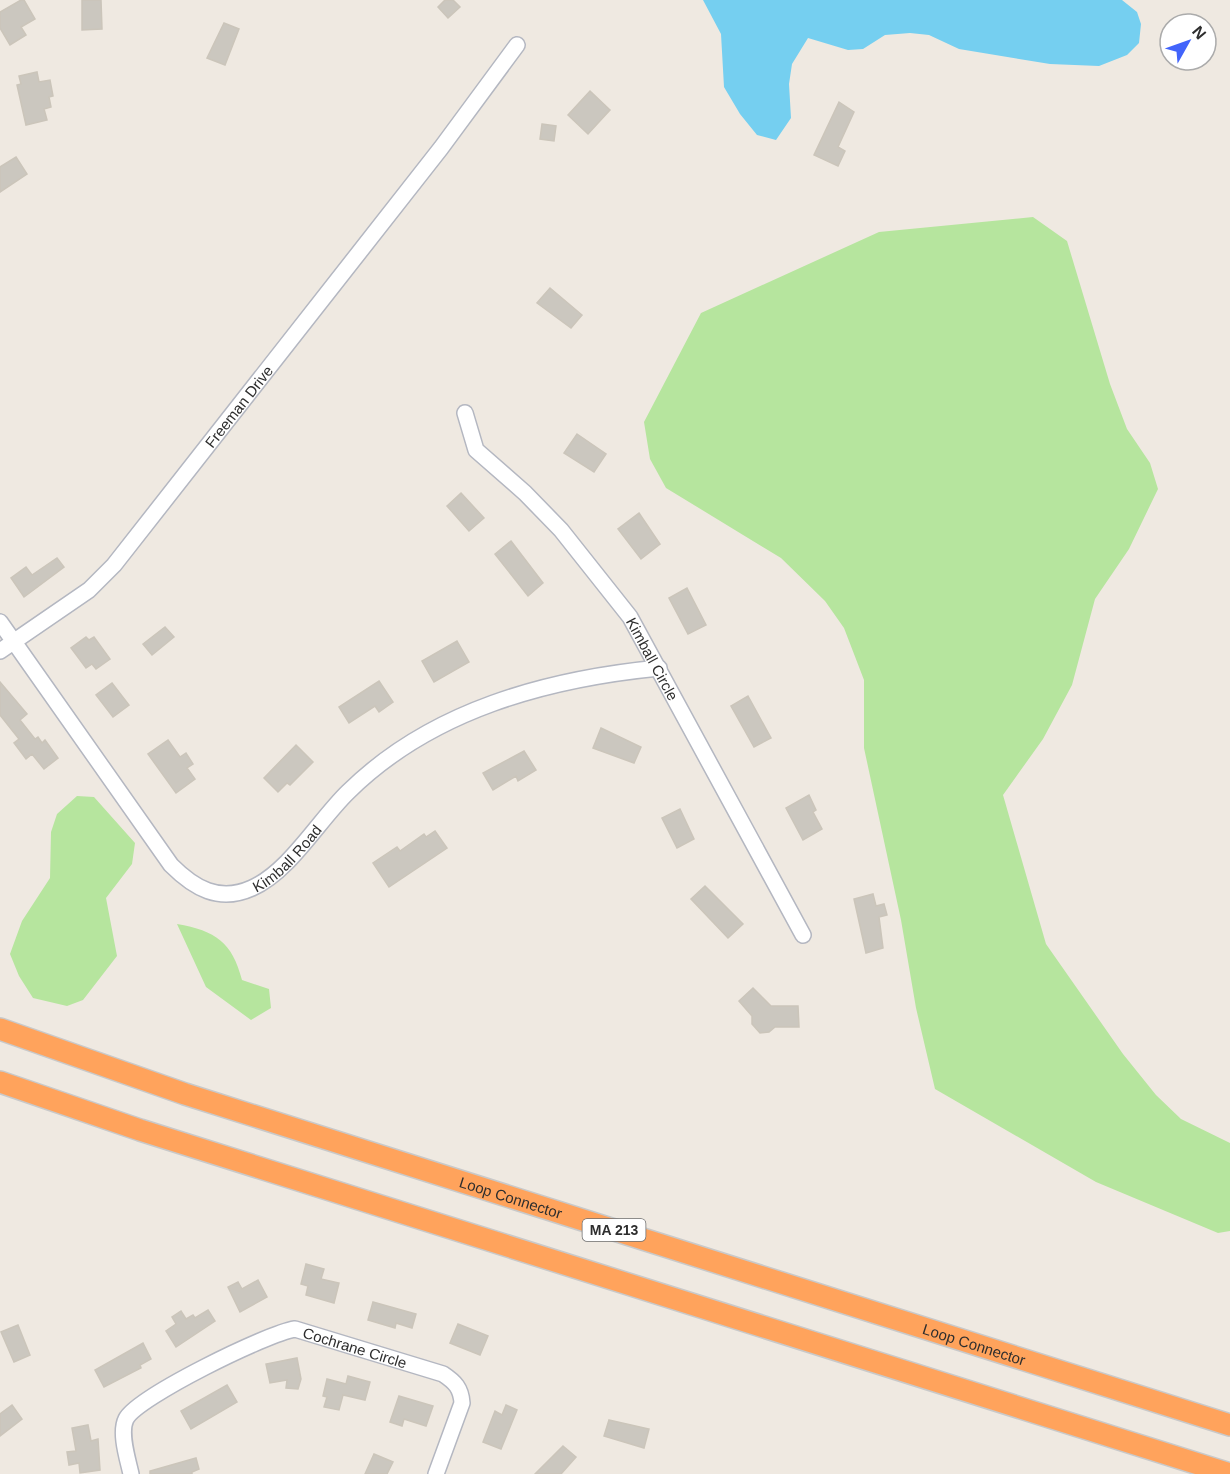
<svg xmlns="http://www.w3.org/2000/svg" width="1230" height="1474" font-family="Helvetica,sans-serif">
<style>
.green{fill:#b6e59e}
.water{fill:#75cff0}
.building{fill:#cbc7bf;stroke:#cbc5ba;stroke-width:1.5}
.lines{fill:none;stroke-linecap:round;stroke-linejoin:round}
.minor-casing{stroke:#b4b7c1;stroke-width:18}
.highway-casing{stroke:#c9c9c9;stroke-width:24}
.minor{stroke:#fff;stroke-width:15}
.highway{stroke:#ffa35c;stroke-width:21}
.labels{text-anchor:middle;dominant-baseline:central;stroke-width:4.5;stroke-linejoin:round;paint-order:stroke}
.shield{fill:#fff;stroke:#6d6d6d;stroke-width:1.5}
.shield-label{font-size:14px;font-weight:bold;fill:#2e2e2e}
.street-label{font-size:15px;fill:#2e2e2e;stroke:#fff}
</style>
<rect width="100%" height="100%" fill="#efe9e1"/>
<!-- green -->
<path class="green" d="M1033,217L1067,241L1110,384L1127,429L1150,463L1158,489L1129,549L1095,599L1072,685L1043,739L1003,795L1046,944L1123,1054L1156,1095L1181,1119L1230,1143V1231L1218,1233L1096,1182L935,1089L916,1008L901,920L864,748V680L844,628L825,601L781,558L666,488L650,459L644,422L701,313L879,232Z
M77,796L94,797L135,843L132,864L106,898L117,956L83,1000L67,1006L33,998L19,976L10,954L22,921L50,878L51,832L57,814Z
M177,924C216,931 232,942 242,980L269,989L271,1008L251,1020L206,987Z"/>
<!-- water -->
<path class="water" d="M703,0H1122L1137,12L1141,24L1139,43L1127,55L1099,66L1050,64L959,49L929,35L910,33L885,35L863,49L848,50L808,38L792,64L789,84L791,118L776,140L757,135L740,114L724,87L721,34Z"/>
<!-- building -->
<path class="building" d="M21,0H24L35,19L21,27L26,35L10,45L0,28V12Z
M82,0H101L102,29L82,30Z
M445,0H453L460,7L448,18L438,7Z
M224,23L239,29L225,65L207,58Z
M37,72L39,82L50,80L53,96L49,97L51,107L44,109L47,120L26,125L17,85L21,84L19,76Z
M590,91L610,110L588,134L568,115Z
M839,102L854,112L838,147L845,151L838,166L814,155Z
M542,124L556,126L554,141L540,139Z
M16,157L27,174L0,192V167Z
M550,288L582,315L571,328L537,303Z
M577,434L606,454L594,472L564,453Z
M461,493L484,518L469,531L447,506Z
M639,513L660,544L641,559L618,529Z
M511,541L543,583L528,596L495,554Z
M57,558L64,567L24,597L11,578L26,567L32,575Z
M687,588L706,625L688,634L669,598Z
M165,627L174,637L152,655L143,644Z
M86,637L89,640L94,637L110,659L96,669L92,664L86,668L71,648Z
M457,641L469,662L434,682L422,661Z
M379,681L393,702L379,712L375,706L349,723L339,707Z
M0,682L27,714L20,720L35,739L38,737L42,743L45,740L58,758L44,769L32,754L26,759L14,743L19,739L0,715Z
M112,683L129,705L113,717L96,695Z
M748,696L771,738L754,747L731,706Z
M601,728L641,747L634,763L593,748Z
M168,740L180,757L186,753L193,764L187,768L195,779L176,793L148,754Z
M296,745L313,762L290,785L287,783L278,792L264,778Z
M524,751L536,770L518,781L516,776L493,790L483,773Z
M809,795L816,810L813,812L822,829L803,840L786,808Z
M680,809L694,839L677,848L662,818Z
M435,831L447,848L389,887L373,863L397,847L400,851L424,834L426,837Z
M705,886L743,924L728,938L691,899Z
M873,894L876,906L884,904L887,915L879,917L883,948L866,953L854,899Z
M753,988L771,1006H798L799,1027H775L769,1032L760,1033L752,1024V1016L739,1001Z
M306,1264L324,1269L321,1279L339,1283L334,1303L306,1295L308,1286L301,1284Z
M258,1280L267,1297L240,1312L228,1287L238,1282L242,1289Z
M373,1302L416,1314L412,1328L396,1323L395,1328L368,1320Z
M208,1310L215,1321L176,1347L166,1331L176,1324L172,1317L181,1311L186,1319L193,1315L195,1318Z
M458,1324L488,1336L480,1355L450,1343Z
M18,1325L30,1355L14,1362L1,1332Z
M143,1343L151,1359L140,1365L141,1368L104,1387L95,1370Z
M297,1358L301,1379L298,1389L286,1388L287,1380L270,1383L266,1364Z
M348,1376L370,1382L365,1400L343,1395L339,1410L324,1407L327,1397L323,1396L327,1379L346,1384Z
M227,1385L237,1402L191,1429L181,1411Z
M399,1396L433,1406L426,1426L404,1419L402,1426L390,1422Z
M12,1405L22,1419L0,1436V1414Z
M506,1405L517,1410L501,1449L483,1442L495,1411L502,1415Z
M609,1420L649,1429L644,1448L604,1436Z
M88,1425L91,1441L98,1439L100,1470L80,1473L79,1463L69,1465L67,1452L76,1451L72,1428Z
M563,1446L576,1457L561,1474H535Z
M374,1454L393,1462L387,1474H365Z
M196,1458L199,1469L192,1472V1474H150V1471Z"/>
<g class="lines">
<!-- minor casing -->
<g class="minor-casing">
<g id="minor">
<path id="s1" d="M465,413L476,450L525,493L561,530L630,617L803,935"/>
<path id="s2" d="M0,622L171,865C194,888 219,903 252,888C289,872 319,820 348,792C431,710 547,679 659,668"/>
<path id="s3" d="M0,651L89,590L114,565L441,148L517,45"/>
<path id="s4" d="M131,1474C128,1460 119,1433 126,1419C137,1397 268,1333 295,1329L443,1374C455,1382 461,1388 462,1403L436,1474"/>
</g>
</g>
<!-- highway casing -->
<g class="highway-casing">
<g id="highway">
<path id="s5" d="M0,1029L185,1094L1230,1425"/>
<path d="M0,1082L140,1130L1230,1474"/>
</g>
</g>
<!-- minor -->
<use href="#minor" class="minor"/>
<!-- highway -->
<use href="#highway" class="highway"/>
</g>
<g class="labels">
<!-- shield labels -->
<rect class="shield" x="582.5" y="1219" width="63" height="22" rx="4.5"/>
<g class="shield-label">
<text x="614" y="1230">MA 213</text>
</g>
<!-- street labels -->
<g class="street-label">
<text stroke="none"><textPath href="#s3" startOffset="345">Freeman Drive</textPath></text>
<text stroke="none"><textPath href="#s1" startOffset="314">Kimball Circle</textPath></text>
<text stroke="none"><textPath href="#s2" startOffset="434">Kimball Road</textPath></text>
<text stroke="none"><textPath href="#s5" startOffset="538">Loop Connector</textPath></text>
<text stroke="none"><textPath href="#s5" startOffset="1024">Loop Connector</textPath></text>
<text stroke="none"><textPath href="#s4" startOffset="312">Cochrane Circle</textPath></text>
</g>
</g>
<!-- north arrow -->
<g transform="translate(1188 42) rotate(50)"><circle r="28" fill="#ffffff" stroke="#ababab" stroke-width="1.5"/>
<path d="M0-4.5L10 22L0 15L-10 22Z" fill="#4264fb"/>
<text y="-9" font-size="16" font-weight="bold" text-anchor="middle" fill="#2e2e2e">N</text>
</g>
</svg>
